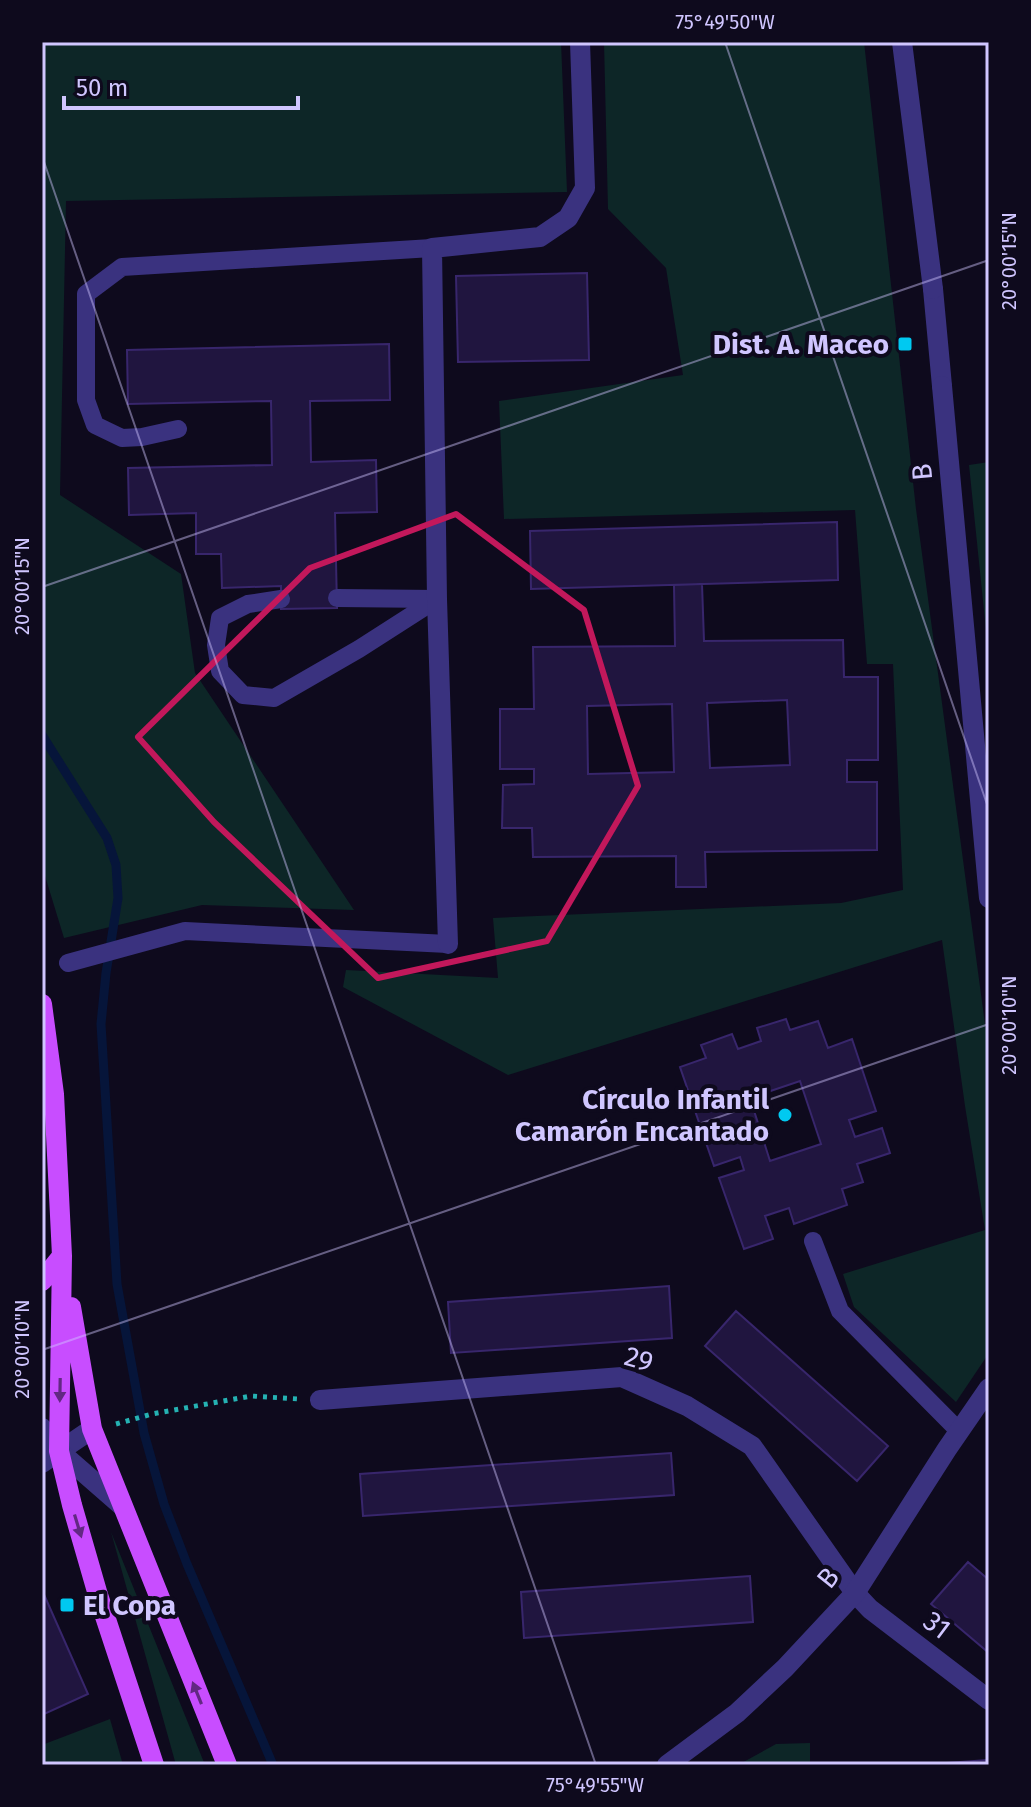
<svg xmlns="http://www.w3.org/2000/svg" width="1031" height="1807" font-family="'Fira Sans',sans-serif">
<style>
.green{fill:#0d2627}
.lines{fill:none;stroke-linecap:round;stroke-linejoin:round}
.stream{stroke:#06153a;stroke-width:9}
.building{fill:#20153f;stroke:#38266c;stroke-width:2;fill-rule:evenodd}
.path{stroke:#25b2b3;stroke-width:5;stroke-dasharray:4 6;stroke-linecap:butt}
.service{stroke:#3a327f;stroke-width:18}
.minor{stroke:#3a327f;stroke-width:20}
.tertiary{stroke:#3a327f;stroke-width:20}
.primary{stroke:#c84dff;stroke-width:20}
.oneway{fill:#622883}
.marked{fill:none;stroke:#c2185b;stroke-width:6;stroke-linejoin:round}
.ticks{fill:none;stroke:#d0c6ff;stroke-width:2;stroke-opacity:0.45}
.poi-dot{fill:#00c9f1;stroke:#0e0a1d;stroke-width:3}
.labels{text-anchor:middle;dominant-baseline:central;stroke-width:8;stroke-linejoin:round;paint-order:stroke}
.poi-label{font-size:28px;font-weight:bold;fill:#d0c6ff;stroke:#0e0a1d;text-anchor:end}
.street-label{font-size:28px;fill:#d0c6ff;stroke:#0e0a1d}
.neatline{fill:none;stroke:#d0c6ff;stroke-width:3}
.ticks-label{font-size:20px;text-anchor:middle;fill:#d0c6ff}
</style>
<rect width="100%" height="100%" fill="#0e0a1d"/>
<!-- green -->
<path class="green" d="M42,42H561L567,192L66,201L60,495L181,574L195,673L354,910L202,905L64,938L42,866Z
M604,42H864L916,509L989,1054V1353L956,1402L854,1307L843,1274L985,1230L965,1106L942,940L508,1075L343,987L346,970L498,978L493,918L841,903L903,890L893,664H867L855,510L504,519L499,401L683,375L666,268L608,209Z
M989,462V659L969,465Z
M111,1532L205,1765H176Z
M110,1719L123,1765H42V1745Z
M810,1743V1765H738L776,1744Z"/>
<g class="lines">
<!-- stream -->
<path class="stream" d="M42,735L107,838L116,865L118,898L106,973L101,1024L117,1284L144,1433L164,1504L187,1564L273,1765"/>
</g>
<!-- building -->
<path class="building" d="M587,273L589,360L458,362L456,276Z
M389,344L390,400L310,401L311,462L376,460L377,512L335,513L337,608L281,609V586L222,588L221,554H196V513L129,515L128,468L272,465L271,401L128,404L127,350Z
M837,522L838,580L531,589L530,531Z
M702,584L704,641L843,640L844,677H878V760H847V782H877V850L705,852L706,887H676V856L533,857L532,828H502L503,785L534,784V769H500V709H534L533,647L675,646L674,585ZM787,700L790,765L710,768L707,703ZM672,704L674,772L588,774L587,706Z
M786,1019L790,1030L818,1021L828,1048L852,1039L876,1111L849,1120L855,1137L882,1128L890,1153L857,1164L863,1182L842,1189L847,1205L794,1224L789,1208L765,1216L773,1239L744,1249L719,1178L744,1170L740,1157L714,1166L680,1067L706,1058L701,1045L732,1034L738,1049L761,1041L757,1028ZM800,1081L821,1144L770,1161L750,1098Z
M669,1286L672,1338L451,1353L448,1302Z
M736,1311L888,1446L857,1481L705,1346Z
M671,1453L674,1495L363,1516L360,1474Z
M968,1562L989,1580V1653L931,1604Z
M750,1576L753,1622L524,1638L521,1592Z
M42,1590L88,1694L42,1715Z
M987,1760V1765H918Z"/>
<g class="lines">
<!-- path -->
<path class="path" d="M116,1424L152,1414L251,1396L299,1399"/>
<!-- service -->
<path class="service" d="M178,429L142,437L122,438L95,425L86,400V294L122,267L432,248
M281,599L248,604L220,618L216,645L220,671L243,695L274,698L359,649L437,599L337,598
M68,963L185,931L448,944
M813,1241L840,1311L959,1431"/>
<!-- minor -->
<path class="minor" d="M933,289L942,386
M448,944L437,599L432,248L540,237L568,218L585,188L580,42
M320,1400L622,1377L687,1406L752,1446L855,1593L870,1609L989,1700
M42,1463L92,1429"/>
<!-- tertiary -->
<path class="tertiary" d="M902,42L933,289
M942,386L989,898
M42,1428L59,1451L122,1506
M667,1765L737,1713L785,1668L855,1593L947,1449L989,1388"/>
<!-- primary -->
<path class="primary" d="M42,1004L54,1094L62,1256L59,1451L72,1505L98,1595L154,1765
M42,1281L62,1256
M71,1307L92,1429L227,1765"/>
</g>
<!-- one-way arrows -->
<defs><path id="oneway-solid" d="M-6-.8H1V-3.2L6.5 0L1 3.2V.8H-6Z" transform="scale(2)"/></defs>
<g class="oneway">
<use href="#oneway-solid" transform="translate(60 1390) rotate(91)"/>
<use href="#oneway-solid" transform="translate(78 1526) rotate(73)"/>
<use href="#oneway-solid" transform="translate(197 1693) rotate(-112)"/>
</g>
<!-- marked area -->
<path class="marked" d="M456,514L584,610L638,786L547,941L378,978L214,822L138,737L310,568Z"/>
<!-- ticks -->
<path class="ticks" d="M725,42L989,810M42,156L596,1765M42,587L989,260M42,1350L989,1024"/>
<!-- markers -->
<g class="poi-dot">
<rect x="897" y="336" width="16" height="16" rx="4"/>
<circle cx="785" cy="1115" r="8"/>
<rect x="59" y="1597" width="16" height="16" rx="4"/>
</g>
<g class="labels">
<!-- poi labels -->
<g class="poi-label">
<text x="889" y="344">Dist. A. Maceo</text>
<text x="769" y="1099">Círculo Infantil<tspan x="769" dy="32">Camarón Encantado</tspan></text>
<text x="83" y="1605" text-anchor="start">El Copa</text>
</g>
<!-- street labels -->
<g class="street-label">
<text transform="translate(922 472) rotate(-95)">B</text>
<text transform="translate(639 1359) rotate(16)">29</text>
<text transform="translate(828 1578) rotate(-51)">B</text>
<text transform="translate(937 1625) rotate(37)">31</text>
</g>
</g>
<!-- border -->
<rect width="1031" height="1807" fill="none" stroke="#0e0a1d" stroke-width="88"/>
<!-- scale -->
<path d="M64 96v12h234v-12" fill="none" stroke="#d0c6ff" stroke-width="4"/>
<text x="76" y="96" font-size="24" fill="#d0c6ff" stroke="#0e0a1d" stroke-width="6" paint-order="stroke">50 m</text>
<rect x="44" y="44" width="943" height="1719" class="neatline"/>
<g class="ticks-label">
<text x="725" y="29">75°49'50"W</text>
<text transform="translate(1009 261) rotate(-90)" y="7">20°00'15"N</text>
<text transform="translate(22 586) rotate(-90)" y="7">20°00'15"N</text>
<text transform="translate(1009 1025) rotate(-90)" y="7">20°00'10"N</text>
<text transform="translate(22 1349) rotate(-90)" y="7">20°00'10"N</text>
<text x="595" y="1792">75°49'55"W</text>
</g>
</svg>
